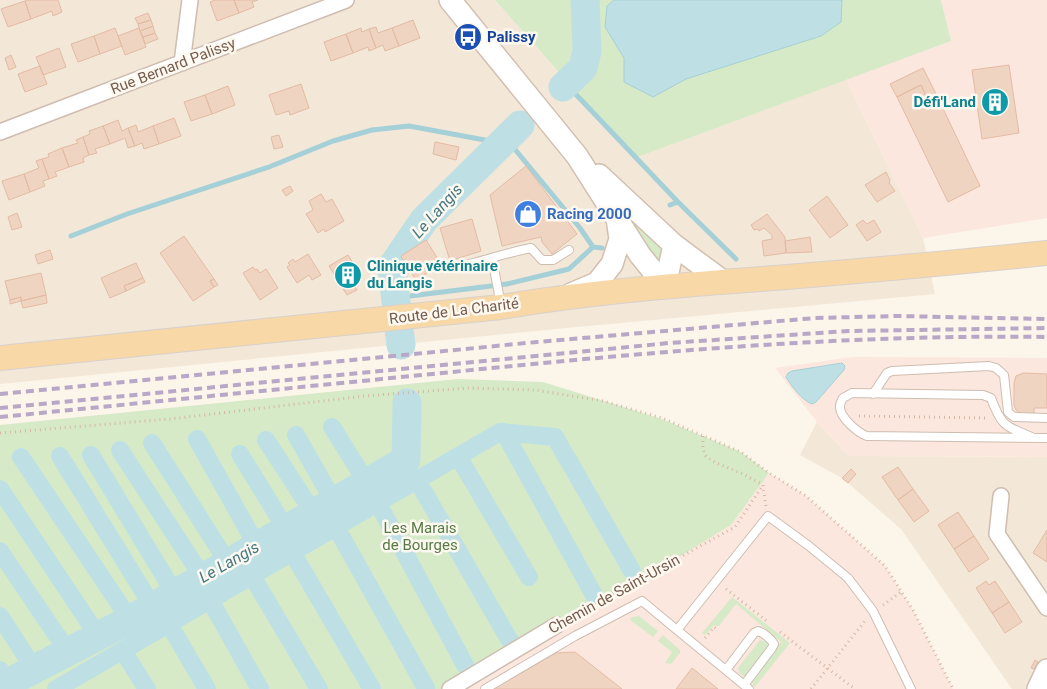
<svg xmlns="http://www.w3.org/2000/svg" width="1047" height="689" font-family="Roboto,sans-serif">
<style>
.residential{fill:#f3e7d8}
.commercial{fill:#fce7de}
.green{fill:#d6eac8}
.water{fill:#bee0e5;stroke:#a5d0d7}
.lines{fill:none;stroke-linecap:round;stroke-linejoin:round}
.stream{stroke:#a5d0d7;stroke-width:5}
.canal{stroke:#bee0e5;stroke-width:18}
.river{stroke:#bee0e5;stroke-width:29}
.building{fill:#f0d4c2;stroke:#e3bba3}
.service-casing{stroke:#cebdb0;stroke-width:10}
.minor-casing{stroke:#cebdb0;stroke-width:18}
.secondary-casing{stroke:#d3bfb0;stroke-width:24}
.primary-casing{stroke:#d9d1cd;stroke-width:26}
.path{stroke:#d6b7a5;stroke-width:3;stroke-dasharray:1 4;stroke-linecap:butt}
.service{stroke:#fff;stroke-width:8}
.minor{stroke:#fff;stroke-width:15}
.secondary{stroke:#fff;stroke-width:21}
.primary{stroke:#f7d8a6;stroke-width:24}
.rail{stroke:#b8a7c6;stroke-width:4;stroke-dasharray:8 5;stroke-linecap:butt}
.labels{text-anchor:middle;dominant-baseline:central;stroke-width:5;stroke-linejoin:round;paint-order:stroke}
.transit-label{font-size:15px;font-weight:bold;fill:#164399;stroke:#fef9f0;text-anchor:start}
.street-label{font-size:15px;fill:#765c4e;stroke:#fef9f0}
.culture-label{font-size:15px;font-weight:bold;fill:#0d838f;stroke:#fef9f0;text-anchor:end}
.shop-label{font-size:15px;font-weight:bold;fill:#366cbe;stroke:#fef9f0;text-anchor:start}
.park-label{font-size:15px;fill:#567b46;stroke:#fef9f0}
.water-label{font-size:16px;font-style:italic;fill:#447882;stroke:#fef9f0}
</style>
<rect width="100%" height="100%" fill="#fcf5ea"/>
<!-- residential -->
<path class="residential" d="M0,0H495L635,158L846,79L923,238L935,294L566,328L0,384Z
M817,422L849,456L1047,457V670L1038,689H1012L901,529L842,478L800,455Z"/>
<!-- commercial -->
<path class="commercial" d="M941,0H1047V218L923,238L846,79L951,41Z
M853,357L1047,358V457L849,456L817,422L775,368Z
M769,473L806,496L885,566L913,610L953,689H463L731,525Z"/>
<!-- green -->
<path class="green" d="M495,0H941L951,41L635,158Z
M636,221L664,248L663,262L656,264L652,261L633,224Z
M458,379L543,382L662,419L741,452L769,473L731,525L463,689H0V425Z
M732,597L790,643L755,687L753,685L752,680L781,642L736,604L719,626L714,625L705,635L702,633Z
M639,616L658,631L653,637L630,620L632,617Z
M663,635L680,650V653L671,664L665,663L672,652L658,641Z
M760,640L767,642L768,648L745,677L739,673L738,668Z"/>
<!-- water -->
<path class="water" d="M614,0H842L841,22L821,36L686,79L653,97L624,82V58L605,27L607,6Z
M842,363L845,366L844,370L816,402L812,404C803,401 791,386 786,377L788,373L792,371Z"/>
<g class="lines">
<!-- stream -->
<path class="stream" d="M566,84L678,202L670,205
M678,202L736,259
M71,236L127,214L269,167L333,141L372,130L409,126L501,143L513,147L580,228L593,247
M394,298L507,284L569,269L593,247L602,248"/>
<!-- canal -->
<path class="canal" d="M332,427L367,483L465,665
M504,432L594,595
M296,435L334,502
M197,439L257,546
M266,440L314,514
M152,443L228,563
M120,450L203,578
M240,454L286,529
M91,455L175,594
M60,456L153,607
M458,456L529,577
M21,457L130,620
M417,480L510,641
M0,489L98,636
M336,527L426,688
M0,551L68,652
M292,552L372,689
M252,576L319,689
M210,600L260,689
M0,616L34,669
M169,624L207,689
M123,651L147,689
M0,670L8,682
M56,689L500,432L555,437L632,571"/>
<!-- river -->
<path class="river" d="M563,87L583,68L587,51L585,0
M401,345L392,267L424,220L520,125
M0,687L135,617L406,460L407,403"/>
</g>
<!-- building -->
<path class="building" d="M27,0H58L62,12L53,16L52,11L31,19L25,1Z
M215,0H234L239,13L217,21L210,2Z
M234,0H258L252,2L254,7L239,13Z
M25,1L31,19L8,27L1,9Z
M148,13L151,20L138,24L135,18Z
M151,20L153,26L140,31L138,24Z
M413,20L420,38L399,46L392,28Z
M153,26L155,33L143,37L140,31Z
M376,27L378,33L392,28L399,46L385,51L383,45L376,48L369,29Z
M115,28L122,46L100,54L94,36Z
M139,28L146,47L125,55L118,36Z
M361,28L362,32L369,29L376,48L369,51L368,47L353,53L346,34Z
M155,33L158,39L145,44L143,37Z
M346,34L353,53L331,61L324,42Z
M94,36L100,54L78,62L71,44Z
M59,48L66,67L43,75L36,57Z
M11,55L16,67L9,70L5,58Z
M1009,65L1019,133L982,139L972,70Z
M40,66L47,84L25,92L18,74Z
M923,68L936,94L927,98L921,85L897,97L890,84Z
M301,84L309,108L290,115L289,111L276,115L269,95Z
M921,85L927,98L936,94L980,186L948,202L897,97Z
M228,86L235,105L212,114L205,95Z
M205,95L212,114L191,121L184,102Z
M174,118L181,136L159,144L153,126Z
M118,120L122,131L128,128L135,146L128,148L125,138L110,144L103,126Z
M136,125L138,132L153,126L159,144L144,149L142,143L135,146L128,128Z
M103,126L110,144L95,149L97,153L89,155L83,137L90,134L89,131Z
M279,135L283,147L274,149L271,137Z
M83,137L89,155L83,158L84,162L69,167L62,148L78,143L76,140Z
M435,142L459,147L456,160L433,154Z
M62,148L69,167L55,172L57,176L49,179L42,159L49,157L48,154Z
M42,159L49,179L43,181L45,186L30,192L24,174L39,168L36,161Z
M526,166L577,234L552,254L542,242L541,237L502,246L490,195Z
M886,172L890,180L889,183L895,191L877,202L865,185Z
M24,174L30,192L9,200L2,181Z
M290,186L293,191L286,196L282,190Z
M321,194L326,202L332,199L344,221L325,232L324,229L318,233L306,214L313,210L309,201Z
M827,196L848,225L830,238L809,210Z
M17,213L22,227L12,230L8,217Z
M767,214L785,237L786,253L764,256L762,241L772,239V235L764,228L759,231L758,229L754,230L751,225Z
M472,219L481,251L450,261L440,228Z
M863,220L867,224L874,220L881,232L867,241L856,225Z
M184,236L214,279L210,281L214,287L193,301L160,253Z
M810,237L812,252L786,253L785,241Z
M426,240L441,264L416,280L411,272L408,274L406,270L408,268L401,256Z
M50,250L53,259L38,264L35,255Z
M308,254L321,275L312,280L309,275L297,283L287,267L290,265L288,263L293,259L295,262Z
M348,255L361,276L352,282L357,290L347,295L329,266Z
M136,263L143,278L124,286L126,291L110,298L101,278Z
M253,267L255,270L257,269L260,273L266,269L278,288L260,300L243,273Z
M41,273L46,295L21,301V297L10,300L5,281Z
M143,278L145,282L126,291L124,286Z
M214,279L218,285L214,287L210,281Z
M46,295L47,303L23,308L21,301Z
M21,297V301L10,304V300Z
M1023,373L1047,374V408H1034V415L1020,413L1016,410L1014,405V383L1016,376Z
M898,467L913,489L898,500L882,477Z
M851,469L856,474L848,483L842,478Z
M913,489L929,511L914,522L898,500Z
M958,512L974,536L954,549L938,525Z
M1047,530V562L1033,553Z
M974,536L989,559L969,572L954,549Z
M986,581L989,585L995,581L1009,602L992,613L976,588Z
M1009,602L1022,622L1005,633L992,613Z
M575,652L622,689H493L556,653Z
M1035,660L1038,662L1034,669L1031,668Z
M692,668L718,689H676Z"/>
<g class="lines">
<!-- service casing -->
<g class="service-casing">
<path id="service" d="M492,258L501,305
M469,264C490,259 510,252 531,248L542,260H553L569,250
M873,394L887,373L892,371L989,366L996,368L1004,375L1008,412L1014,417L1047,418
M1034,438C1006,426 1002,428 991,398L983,395L852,393L843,398C842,400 840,403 840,406C839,417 858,433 867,436L1047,438
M677,630L749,689
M726,670L754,633L758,631C764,633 771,639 774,644L772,648L744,685
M485,689L575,636L642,601L677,630L768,516L809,546L848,578L873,611L911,689"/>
</g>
<!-- minor casing -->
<g class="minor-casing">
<path id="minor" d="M182,63L190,0
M0,132L346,0
M1001,496L997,534L1047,608
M450,689L557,625"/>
</g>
<!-- secondary casing -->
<g class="secondary-casing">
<path id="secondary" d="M450,0L577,156L640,255L665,286
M599,175L674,245L724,282
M665,286L674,245
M571,294L597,283L612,264L620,239L617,218
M1038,689L1047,670"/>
</g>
<!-- primary casing -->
<g class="primary-casing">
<path id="primary" d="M0,358L501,307C597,291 691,284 787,277C874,270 960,262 1047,253"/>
</g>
<!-- path -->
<path class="path" d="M859,416L987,418
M0,433L170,419L365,396L469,388L535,390L603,401L662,418L741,452L769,473L806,496L885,566L913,610L953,689
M703,436V449L706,456L712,461L743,474L763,485L766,507
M726,589L768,622
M883,605L901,592
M569,618L735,527L763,485
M780,632L855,689
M705,638L714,627L717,629
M811,689L865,621"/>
<!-- service -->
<use href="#service" class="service"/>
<!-- minor -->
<use href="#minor" class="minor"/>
<!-- secondary -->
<use href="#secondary" class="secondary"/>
<!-- primary -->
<use href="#primary" class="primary"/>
<!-- rail -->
<path class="rail" d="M0,394L537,342L815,318L896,316L1047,319
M0,408L669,343L848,331L1047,328
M0,417C151,402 301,387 452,372C650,352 848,334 1047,337"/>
</g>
<!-- icons -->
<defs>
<g id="bus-disc" transform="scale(1.4375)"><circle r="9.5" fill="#1a4fb4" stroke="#fef9f0"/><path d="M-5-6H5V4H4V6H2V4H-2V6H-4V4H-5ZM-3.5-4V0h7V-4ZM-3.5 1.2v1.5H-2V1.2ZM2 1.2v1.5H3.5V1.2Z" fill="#fff"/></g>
<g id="building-disc" transform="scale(1.4375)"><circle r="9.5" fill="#0f9aa8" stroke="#fef9f0"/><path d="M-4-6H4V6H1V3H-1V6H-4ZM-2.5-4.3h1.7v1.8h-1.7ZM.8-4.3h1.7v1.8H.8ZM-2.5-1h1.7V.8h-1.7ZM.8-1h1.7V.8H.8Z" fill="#fff"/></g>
<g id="shop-disc" transform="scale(1.4375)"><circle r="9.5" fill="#3f7fe0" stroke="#fef9f0"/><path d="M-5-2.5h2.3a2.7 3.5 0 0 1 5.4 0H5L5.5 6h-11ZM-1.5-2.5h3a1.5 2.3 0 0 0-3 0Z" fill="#fff"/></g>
</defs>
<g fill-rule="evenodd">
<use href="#bus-disc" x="468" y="37"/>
<use href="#building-disc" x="995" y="102"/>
<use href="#shop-disc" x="528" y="214"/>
<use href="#building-disc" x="348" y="275"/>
</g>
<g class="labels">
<!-- transit labels -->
<g class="transit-label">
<text x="487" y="37">Palissy</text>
</g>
<!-- street labels -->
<g class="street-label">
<text transform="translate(173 66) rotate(-21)">Rue Bernard Palissy</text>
<text transform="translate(454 311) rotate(-7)">Route de La Charité</text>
<text transform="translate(614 594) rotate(-29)">Chemin de Saint-Ursin</text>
</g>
<!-- culture labels -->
<g class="culture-label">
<text x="976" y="102">Défi'Land</text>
<text x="367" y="266" text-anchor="start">Clinique vétérinaire<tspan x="367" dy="17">du Langis</tspan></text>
</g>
<!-- shop labels -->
<g class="shop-label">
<text x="547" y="214">Racing 2000</text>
</g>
<!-- park labels -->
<g class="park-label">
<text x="420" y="528">Les Marais<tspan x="420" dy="17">de Bourges</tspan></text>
</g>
<!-- water labels -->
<g class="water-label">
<text transform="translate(437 211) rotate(-48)">Le Langis</text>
<text transform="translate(229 562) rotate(-30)">Le Langis</text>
</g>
</g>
</svg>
